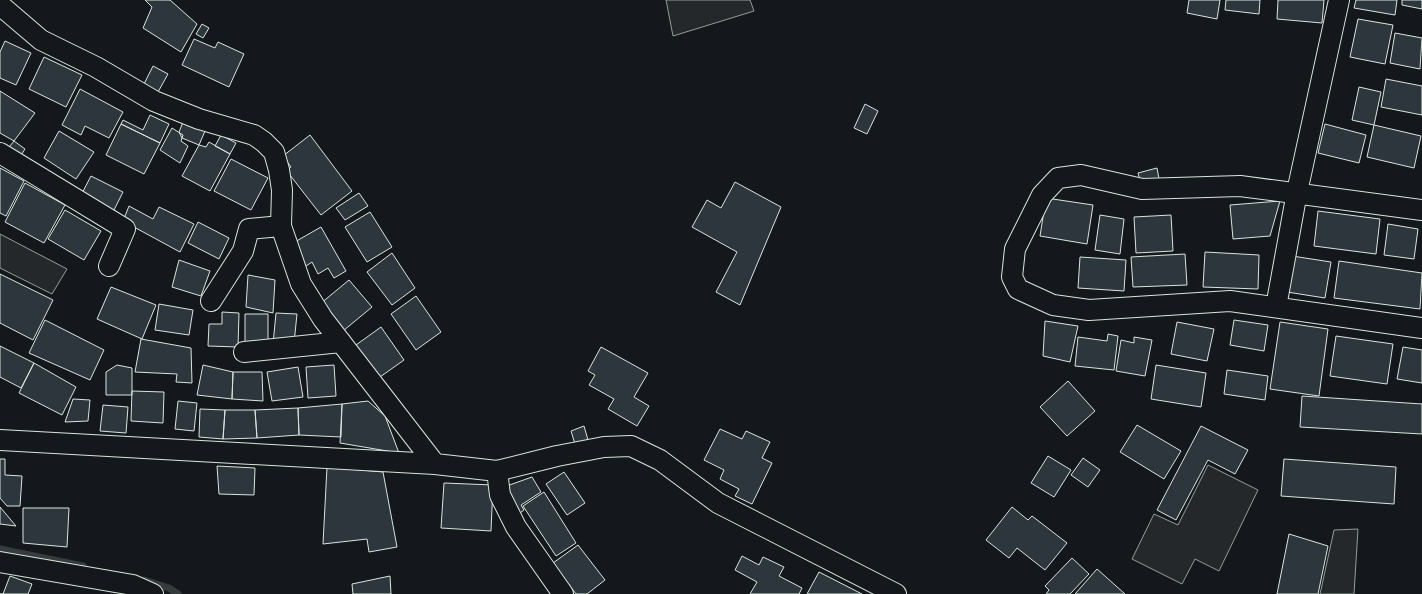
<svg xmlns="http://www.w3.org/2000/svg" width="1422" height="594" font-family="Merriweather,serif">
<style>
.parking{fill:#24282b;stroke:#939e99}
.lines{fill:none;stroke-linecap:round;stroke-linejoin:round}
.stream{stroke:#363b3e;stroke-width:7}
.building{fill:#2c363c;stroke:#d8e6dc}
.street-casing{stroke:#d8e6dc;stroke-width:22}
.street{stroke:#14181c;stroke-width:20}
</style>
<rect width="100%" height="100%" fill="#14181c"/>
<!-- parking -->
<path class="parking" d="M666,0H750L754,11L673,36Z
M0,234L67,269L52,294L0,268Z
M1208,465L1258,490L1219,571L1195,559L1182,584L1132,559L1154,514L1178,525Z
M1358,529L1354,594H1320L1334,530Z"/>
<g class="lines">
<!-- stream -->
<path class="stream" d="M0,549L83,566
M144,580L169,588L178,594"/>
</g>
<!-- building -->
<path class="building" d="M145,0H170L197,24L181,52L143,28L152,7Z
M1189,0H1220L1217,19L1187,13Z
M1226,0H1260L1259,14L1225,10Z
M1278,0H1324L1322,23L1277,19Z
M1356,0H1397L1395,15L1354,8Z
M1402,0H1422V9L1402,5Z
M1358,19L1393,25L1385,64L1350,57Z
M202,24L209,28L203,38L196,34Z
M1395,33L1422,38L1420,69L1390,63Z
M194,39L215,48L218,42L244,54L229,87L182,65Z
M5,41L31,53L16,85L0,78V52Z
M44,57L82,75L66,107L29,89Z
M153,66L168,74L158,92L144,84Z
M1386,79L1422,86V115L1381,107Z
M1359,87L1381,92L1374,125L1352,120Z
M80,89L123,112L109,138L85,126L81,135L62,125Z
M0,91L35,113L14,141L0,133Z
M865,104L878,111L867,134L854,128Z
M150,115L169,124L160,143L121,124L123,120L143,130Z
M183,122L205,131L199,145L182,138L179,132Z
M121,124L160,143L144,174L106,155Z
M1325,124L1366,135L1359,163L1318,153Z
M1374,125L1421,136L1414,168L1367,157Z
M172,128L183,135L181,141L188,146L180,163L160,150Z
M59,131L94,152L76,179L44,158Z
M221,135L236,143L230,154L215,146Z
M310,135L352,191L321,215L286,170L291,167L283,156Z
M14,141L25,149L18,160L6,151Z
M209,142L230,154L210,191L182,176L199,145L206,147Z
M231,159L268,178L251,210L214,191Z
M0,168L24,181L6,216L0,213Z
M1157,168L1159,179L1141,184L1138,173Z
M91,176L123,192L111,216L79,199Z
M735,182L781,207L740,305L716,292L737,252L692,227L707,200L721,208Z
M25,183L65,205L44,243L5,222Z
M359,193L368,206L345,220L336,208Z
M1046,198L1093,205L1087,244L1040,236Z
M1280,201L1270,236L1233,239L1230,205Z
M129,206L153,219L159,207L194,224L180,252L123,221Z
M65,210L101,231L84,260L48,239Z
M1318,211L1380,219L1376,254L1314,246Z
M370,212L392,247L367,262L345,227Z
M1100,215L1124,219L1120,254L1095,250Z
M1171,215L1173,251L1136,253L1134,217Z
M198,222L229,238L219,259L188,243Z
M1388,224L1418,229L1414,259L1384,255Z
M321,227L346,271L334,278L328,268L318,274L312,262L306,266L293,243Z
M1205,252L1259,255L1258,289L1203,287Z
M392,253L415,288L392,305L367,272Z
M1185,254L1187,285L1133,287L1131,257Z
M1292,256L1331,262L1325,298L1287,292Z
M1080,257L1126,260L1124,291L1078,288Z
M179,260L210,271L201,296L172,287Z
M1339,261L1422,273L1420,309L1334,298Z
M0,274L53,300L33,340L0,323Z
M248,275L275,280L273,313L246,307Z
M349,280L372,307L343,331L320,304Z
M111,287L156,305L142,339L97,319Z
M416,296L441,332L416,350L391,314Z
M159,304L193,310L189,335L155,330Z
M222,312L239,313L238,347L208,346L209,324H222Z
M276,313L297,314L294,343L273,344Z
M245,314H268V344H245Z
M45,320L104,350L90,380L29,353Z
M1234,320L1268,325L1264,351L1230,345Z
M1045,321L1078,326L1070,362L1043,356Z
M1177,322L1214,329L1207,361L1171,354Z
M1280,322L1328,329L1319,396L1270,389Z
M381,327L404,360L380,377L356,345Z
M1108,334L1118,336L1114,370L1075,366L1078,337L1107,341Z
M1336,336L1393,344L1387,384L1330,376Z
M1134,337L1152,340L1145,376L1116,371L1121,340L1134,343Z
M141,339L191,348L192,383L176,382L177,374L135,372Z
M0,346L34,363L21,388L0,377Z
M601,347L648,373L634,397L649,406L637,426L608,409L614,399L589,385L595,375L588,371Z
M1403,347L1422,350V383L1397,379Z
M34,363L76,387L62,415L19,393Z
M117,365L132,368V395H106V372Z
M203,365L233,372L232,399L197,395Z
M334,365L336,396L308,398L306,367Z
M1156,365L1206,373L1201,407L1151,399Z
M298,367L303,397L272,401L267,372Z
M1227,370L1268,376L1265,400L1224,394Z
M233,372H262L263,401L232,399Z
M1068,381L1095,411L1067,436L1040,407Z
M132,391L164,392L163,423L131,421Z
M1302,396L1422,404V434L1300,427Z
M73,399L90,400L88,421L65,422Z
M178,401L197,403L194,431L175,429Z
M368,401L385,416L399,453L340,443L342,404Z
M342,404L341,437L299,435L298,408Z
M103,405L128,407L126,433L100,431Z
M298,408L299,435L257,438L255,410Z
M200,409L225,410L223,439L199,437Z
M225,410H255L257,438L223,439Z
M1137,425L1181,451L1164,479L1120,452Z
M584,426L588,440L575,444L571,431Z
M1201,426L1248,450L1235,474L1208,460L1176,520L1157,510Z
M720,429L742,439L746,431L770,442L762,458L772,463L752,504L735,496L739,489L720,479L724,470L704,460Z
M1048,456L1071,470L1054,497L1031,483Z
M1083,458L1100,470L1088,487L1071,475Z
M0,459H5V475L22,476L20,506H7L0,498Z
M1284,459L1396,467L1394,504L1281,496Z
M217,466L255,468L254,495L219,494Z
M327,467L383,472L397,547L369,552L367,539L323,544Z
M564,472L585,503L567,515L546,484Z
M532,477L541,492L521,505L524,510L516,516L504,487Z
M444,483L493,485L491,531L441,528Z
M544,492L576,543L556,556L523,506Z
M0,507L16,526L0,524Z
M1012,507L1028,520L1032,516L1067,543L1045,570L1017,548L1009,558L986,540Z
M23,508H69L67,547L23,543Z
M1289,534L1328,546L1318,594H1277Z
M578,545L605,580L587,594H576L553,563Z
M742,556L759,565L763,557L784,567L779,576L802,588L799,594H750L757,582L735,570Z
M1072,558L1089,574L1070,594H1046L1049,590L1045,586Z
M1097,569L1125,594H1075Z
M819,572L862,594H807Z
M10,576L32,584L28,594H0H3Z
M390,576L391,594H353L352,584Z"/>
<g class="lines">
<!-- street casing -->
<g class="street-casing">
<path id="street" d="M0,5L41,40L96,67L154,101L199,119L254,135L264,142L274,152L279,170L282,190L281,226L301,284L323,319L435,464
M0,153L125,229L109,266
M1422,210L1240,186L1142,189L1081,175L1058,178L1042,195L1015,249L1012,277L1018,289L1053,305L1089,310L1230,301L1422,328
M211,301L243,251L249,229L281,226
M1276,307L1297,192L1339,0
M244,352L341,342
M0,440L435,464L497,471L557,456L604,447L631,446L660,460L718,503L896,594
M497,471L500,495L516,527L563,594
M0,562L133,585L153,594"/>
</g>
<!-- street -->
<use href="#street" class="street"/>
</g>
</svg>
